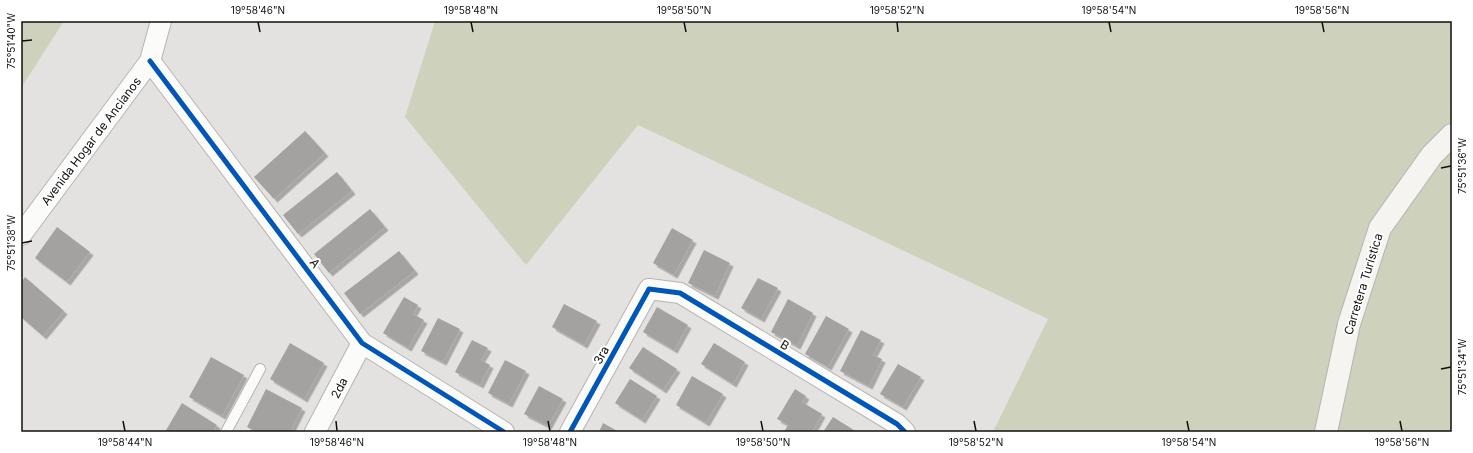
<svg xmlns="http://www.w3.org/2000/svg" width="1473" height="453" font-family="Inter,sans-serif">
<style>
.green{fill:#ced1bb}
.building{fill:#a4a2a1;filter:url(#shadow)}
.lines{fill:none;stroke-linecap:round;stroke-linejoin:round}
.lane-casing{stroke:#b6b4b3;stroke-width:12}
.street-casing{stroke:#b6b4b3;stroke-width:22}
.secondary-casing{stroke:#b6b4b3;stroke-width:24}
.lane{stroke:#fbfbfa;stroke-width:10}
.street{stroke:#fbfbfa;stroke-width:20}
.secondary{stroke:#f6f4f0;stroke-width:22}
.cycleway-casing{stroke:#fff;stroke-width:8}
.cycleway{stroke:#0057b8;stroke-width:5}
.ticks{fill:none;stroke:#100f0e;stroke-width:1.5}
.labels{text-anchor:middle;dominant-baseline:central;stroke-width:4;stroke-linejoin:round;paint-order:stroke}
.street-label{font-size:12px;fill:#100f0e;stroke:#fff}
.neatline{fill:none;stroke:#100f0e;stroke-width:1.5}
.ticks-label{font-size:10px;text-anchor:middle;fill:#100f0e}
</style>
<defs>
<filter id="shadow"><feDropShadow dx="3.5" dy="3.5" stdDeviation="0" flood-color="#0004"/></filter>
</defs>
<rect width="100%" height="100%" fill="#e4e2e0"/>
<!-- green -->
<path class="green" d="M21,21H64L21,88Z
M435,21H1452V432H993L1048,319L638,125L526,265L405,117Z"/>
<!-- building -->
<path class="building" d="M305,131L325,153L274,199L254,177Z
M337,172L352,191L298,234L283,215Z
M370,209L385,227L329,273L314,254Z
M57,227L90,252L67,282L35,258Z
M672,228L693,240L674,275L653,263Z
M704,250L730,263L715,296L688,283Z
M399,251L415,271L360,314L344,293Z
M25,277L64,311L43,336L21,317V283Z
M758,278L778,288L761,319L741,308Z
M404,297L418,305L413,314L424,320L408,348L383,333Z
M788,299L813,313L797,346L771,332Z
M564,304L597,321L584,345L552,327Z
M657,307L688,325L674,350L643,332Z
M826,316L849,329L828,367L805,354Z
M438,318L460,329L443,362L421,351Z
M861,330L881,340L873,355L882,359L869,386L840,371Z
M472,340L488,348L481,360L490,365L480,385L455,372Z
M290,343L324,363L304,399L270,379Z
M714,343L745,362L733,384L701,364Z
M643,347L677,369L663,390L629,368Z
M211,357L244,375L222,416L189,397Z
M505,360L526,371L509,404L488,393Z
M898,364L921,377L903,407L880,394Z
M692,376L723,394L706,423L676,405Z
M630,379L657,396L642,420L615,403Z
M539,386L563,399L548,426L524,414Z
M266,389L302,408L290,432H256L247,427Z
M795,389L806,396L802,402L822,414L812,432H784L788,425L777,419Z
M182,403L217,425L213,432H165Z
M833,417L857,432H823Z
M603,423L619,432H599Z"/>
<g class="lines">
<!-- lane casing -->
<g class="lane-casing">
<path id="lane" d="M226,432L260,369"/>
</g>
<!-- street casing -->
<g class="street-casing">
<path id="street" d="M150,61L362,343L504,432
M21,235L150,61L161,21
M315,432L362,343
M570,432L649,289L680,293L897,424L905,432"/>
</g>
<!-- secondary casing -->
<g class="secondary-casing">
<path id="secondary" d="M1326,432L1349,324L1380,228L1432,155L1452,135"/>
</g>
<!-- lane -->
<use href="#lane" class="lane"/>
<!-- street -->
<use href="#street" class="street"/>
<!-- secondary -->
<use href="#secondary" class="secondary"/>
<!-- cycleway casing -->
<g class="cycleway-casing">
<path id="cycleway" d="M150,61L362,343L504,432
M570,432L649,289L680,293L897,424L905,432"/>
</g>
<!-- cycleway -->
<use href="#cycleway" class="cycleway"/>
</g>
<!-- ticks -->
<path class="ticks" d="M258,22L260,32M471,22L473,32M684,22L686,32M897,22L898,32M1109,22L1111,32M1322,22L1324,32M22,41L32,40M1441,168L1451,166M22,243L32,241M1441,369L1451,367M123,421L125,431M336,421L337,431M548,421L550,431M761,421L763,431M974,421L976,431M1187,421L1189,431M1400,421L1402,431"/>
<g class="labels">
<!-- street labels -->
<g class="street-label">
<text transform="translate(91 141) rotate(-53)">Avenida Hogar de Ancianos</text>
<text transform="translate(315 263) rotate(53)">A</text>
<text transform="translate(1363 284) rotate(-73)">Carretera Turística</text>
<text transform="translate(785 345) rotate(31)">B</text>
<text transform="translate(601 355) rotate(-61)">3ra</text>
<text transform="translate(339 388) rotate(-62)">2da</text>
</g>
</g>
<!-- border -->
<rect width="1473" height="453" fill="none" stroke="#ffffff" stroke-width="44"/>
<rect x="22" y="22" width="1429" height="409" class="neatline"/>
<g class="ticks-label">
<text x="258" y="14">19°58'46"N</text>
<text x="471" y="14">19°58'48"N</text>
<text x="684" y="14">19°58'50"N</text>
<text x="897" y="14">19°58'52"N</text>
<text x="1109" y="14">19°58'54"N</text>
<text x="1322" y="14">19°58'56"N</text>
<text transform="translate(11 41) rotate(-90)" y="4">75°51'40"W</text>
<text transform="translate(1462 166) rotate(-90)" y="4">75°51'36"W</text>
<text transform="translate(11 243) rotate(-90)" y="4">75°51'38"W</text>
<text transform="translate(1462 367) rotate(-90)" y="4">75°51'34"W</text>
<text x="125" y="446">19°58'44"N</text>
<text x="337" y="446">19°58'46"N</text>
<text x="550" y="446">19°58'48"N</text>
<text x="763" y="446">19°58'50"N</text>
<text x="976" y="446">19°58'52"N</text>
<text x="1189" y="446">19°58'54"N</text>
<text x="1402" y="446">19°58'56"N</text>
</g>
</svg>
